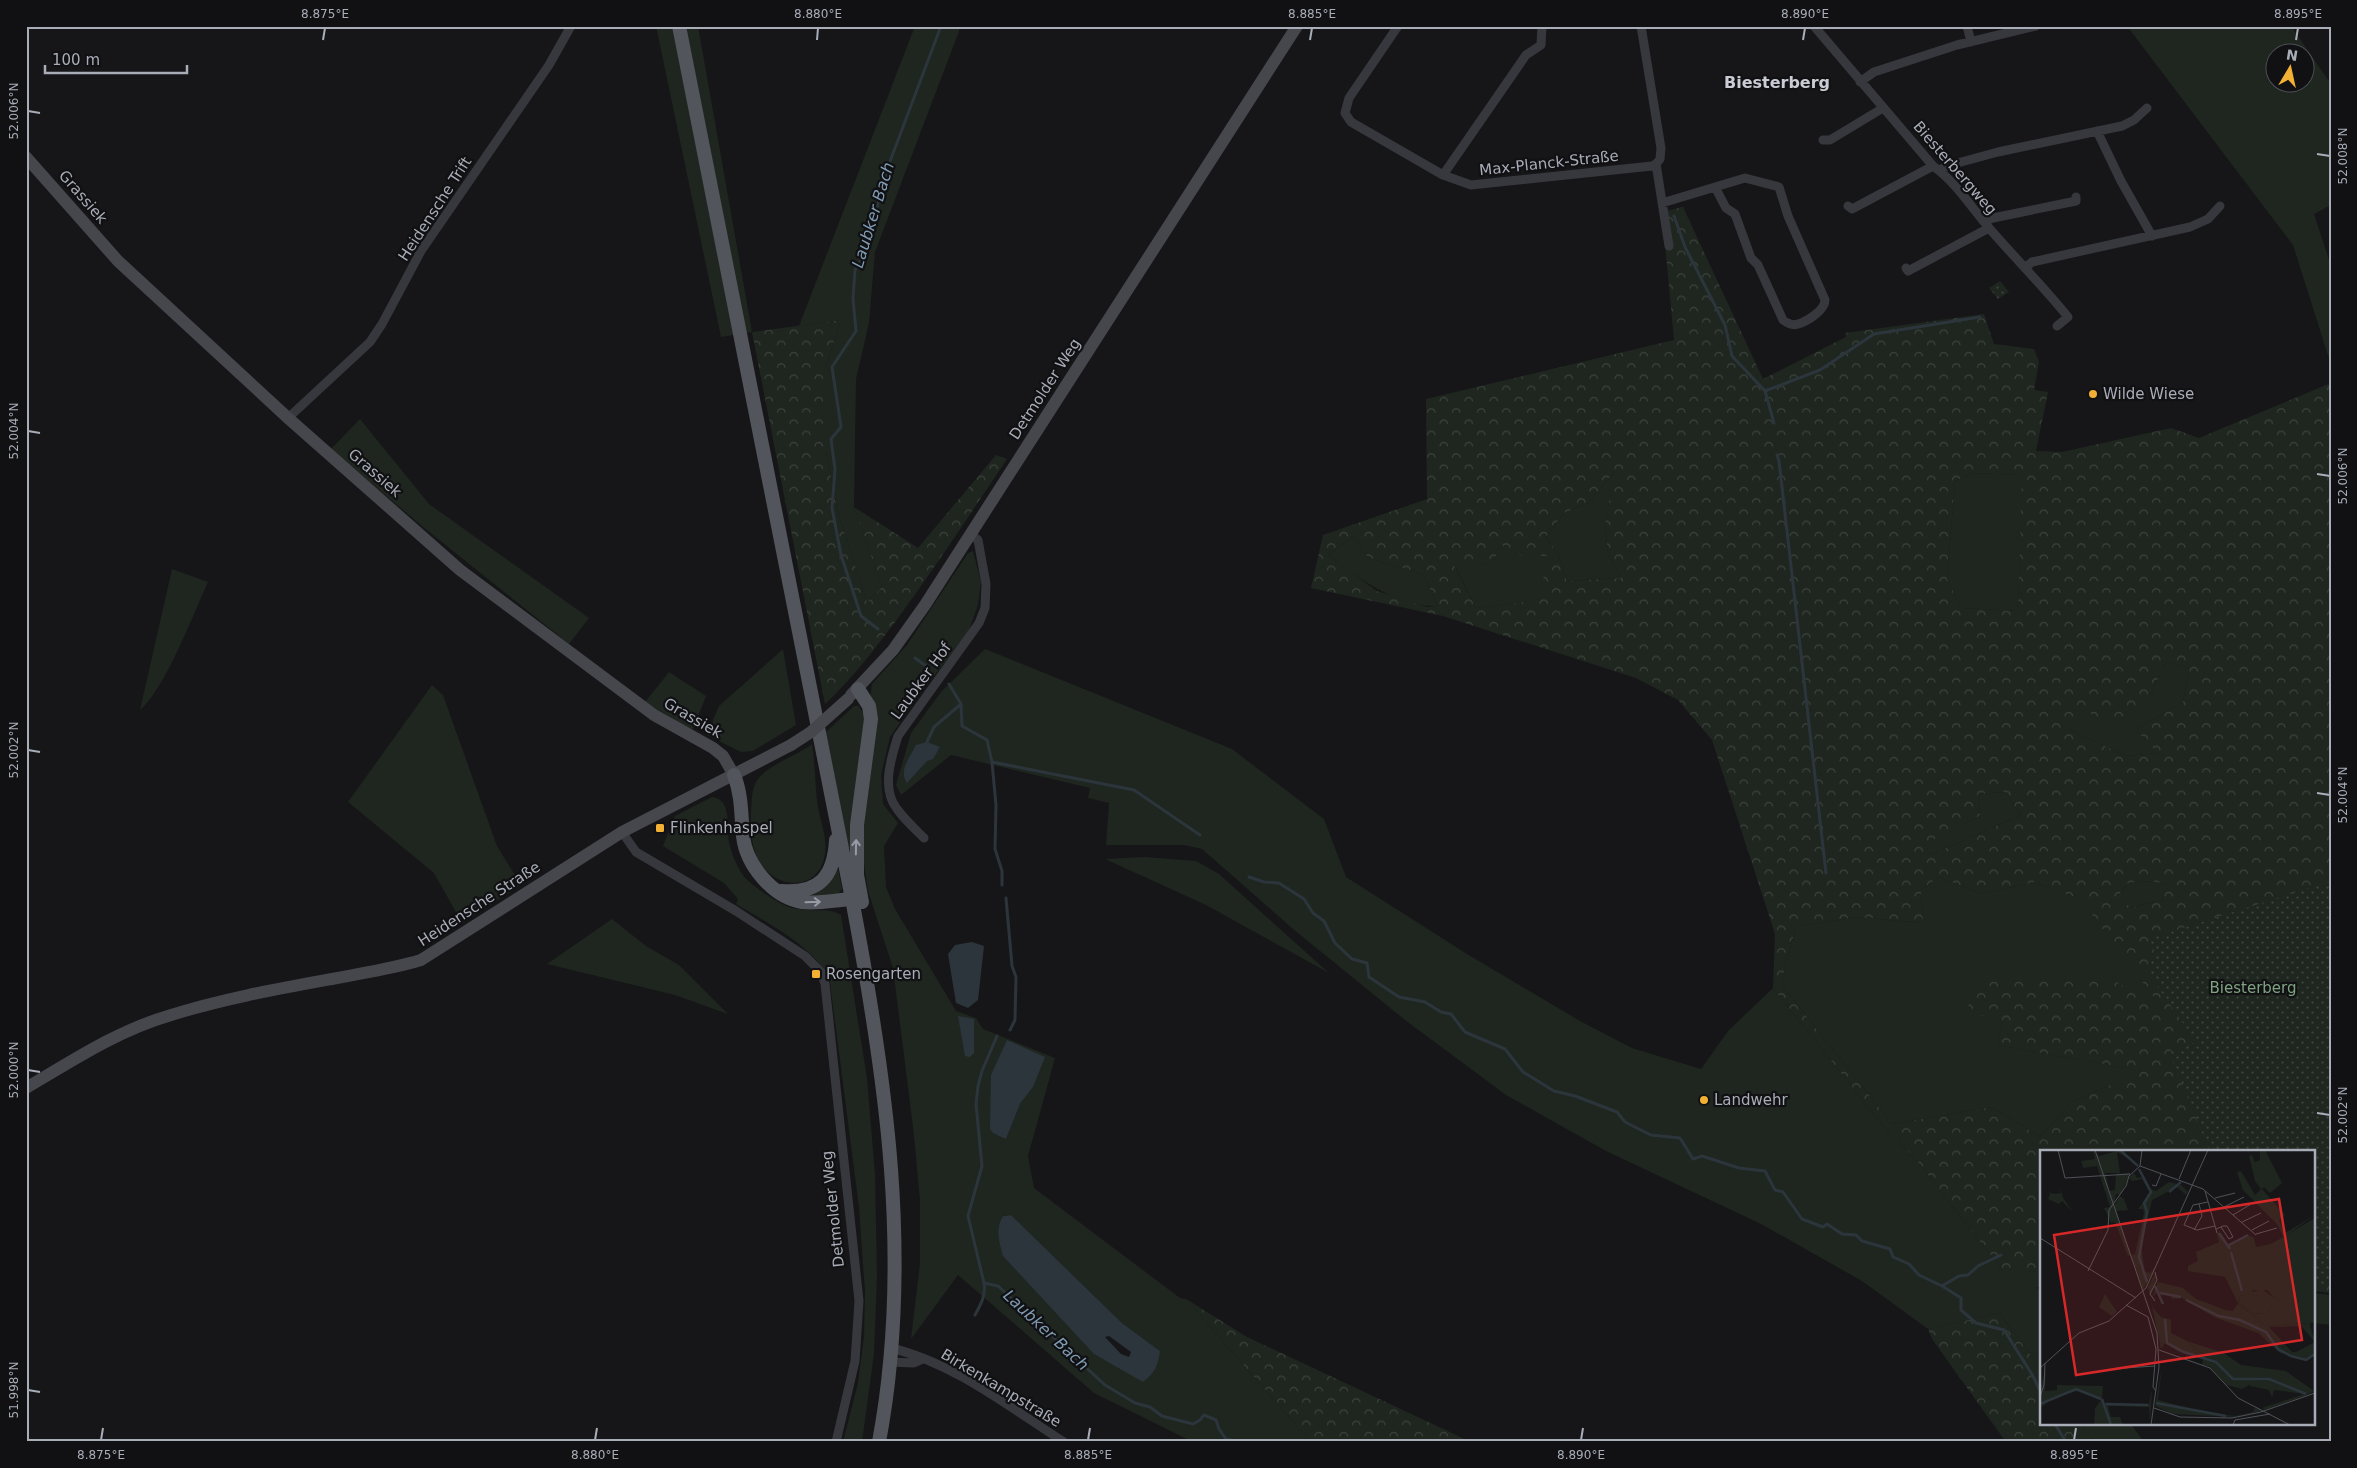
<svg xmlns="http://www.w3.org/2000/svg" width="2357" height="1468" font-family="'DejaVu Sans',sans-serif">
<style>
.green{fill:#1e261f;fill-rule:evenodd}
.forest{fill:url(#forest-crowns);fill-rule:evenodd}
.park{fill:url(#park-dots)}
.water{fill:#2c353c;fill-rule:evenodd}
.lines{fill:none;stroke-linecap:round;stroke-linejoin:round}
.stream{stroke:#2c353c;stroke-width:3}
.street{stroke:#37383d;stroke-width:9}
.secondary{stroke:#45474d;stroke-width:12}
.primary{stroke:#53555c;stroke-width:14}
.secondary-bridge{stroke:#45474d;stroke-width:12}
.oneway{stroke:#979ba6}
.ticks{fill:none;stroke:#a8adb8;stroke-width:2}
.poi-dot{fill:#f2b134;stroke:#111113;stroke-width:2}
.labels{text-anchor:middle;dominant-baseline:central;stroke-width:4.5;stroke-linejoin:round;paint-order:stroke}
.street-label{font-size:15px;fill:#a8adb8;stroke:#111113}
.poi-label{font-size:15px;fill:#a8adb8;stroke:#111113;text-anchor:start}
.park-label{font-size:15px;fill:#7fa381;stroke:#111113}
.neighbourhood-label{font-size:16px;font-weight:bold;fill:#c9ccd4;stroke:#111113}
.water-label{font-size:16px;font-style:italic;fill:#7f9bb3;stroke:#111113}
.inset-river{fill:none;stroke:#2c353c;stroke-width:2.5}
.inset-road{fill:none;stroke:#505258;stroke-width:1}
.view{fill:#d62828;fill-opacity:0.15;stroke:#d62828;stroke-width:2.5}
.inset-edge{fill:none;stroke:#a8adb8;stroke-width:2.5}
.neatline{fill:none;stroke:#a8adb8;stroke-width:2}
.ticks-label{font-size:12px;text-anchor:middle;fill:#a8adb8}
</style>
<defs>
<pattern id="forest-crowns" width="20" height="18" patternUnits="userSpaceOnUse" patternTransform="scale(1.25)"><rect width="20" height="18" fill="#1e261f"/><path d="M2 6a3 3 0 1 1 6 0M12 15a3 3 0 1 1 6 0" fill="none" stroke="#3c433d"/></pattern>
<pattern id="park-dots" width="8" height="8" patternUnits="userSpaceOnUse" patternTransform="scale(1.25)"><rect width="8" height="8" fill="#1e261f"/><path d="M2 2h.1M6 6h.1" fill="none" stroke="#3c433d" stroke-width="1.8" stroke-linecap="round"/></pattern>
</defs>
<rect width="100%" height="100%" fill="#161618"/>
<!-- green -->
<path class="green" d="M656,26H698L752,332L721,337Z
M915,26H961L875,252L869,323L856,379L854,507L882,587L867,602L838,513L826,451V366L841,320L799,326Z
M2127,26H2291L2331,84V205L2314,214L2331,266V365L2293,245ZM2274,52H2304V82H2274Z
M360,419L429,504L589,618L569,644L422,526L331,449Z
M1616,470L1605,524L1608,554L1621,578L1567,581L1558,554L1546,537L1564,513L1588,503Z
M1973,473L2023,475L2018,611L1961,608L1947,579L1955,481Z
M1354,535L1368,558L1423,574L1438,606C1397,608 1359,578 1328,555Z
M1501,544L1522,556H1553L1534,601L1476,608L1454,564L1493,563Z
M973,551L981,582L978,605L968,633L920,694L890,737L881,775L883,804L898,823L884,846L886,887L895,909L956,1011L976,1018L983,1029L1055,1058L1028,1156L1034,1188L1180,1298L1186,1299L1311,1442H1193L1094,1393L958,1275L911,1339L920,1263V1201L914,1135L893,968L868,891L865,872L861,828L870,698L872,684L907,645L968,553ZM1007,1040L1033,1087L1020,1104L1006,1139ZM1011,1215L1122,1323L1160,1351L1143,1382L1003,1256V1216Z
M172,569L208,582C193,615 165,689 140,710Z
M783,649L796,725L753,751L741,752L707,735L719,706Z
M985,649L1232,749L1324,819L1346,877L1467,954L1580,1021L1632,1048L1701,1069L1728,1031L1773,988L1888,1132L1914,1157L2003,1271H2041V1287H2037L2041,1293V1369L1999,1313L1928,1329L1862,1281L1761,1224L1606,1151L1506,1095L1405,1020L1293,929L1202,849L1184,845H1106L1109,803L1088,798L1090,788L951,755L901,795L896,785L911,733L941,692Z
M2166,662L2189,668L2183,702L2135,730L2159,753L2126,756L2074,732L2068,727L2089,712L2150,695Z
M669,672L706,696L693,729L687,728L645,702Z
M432,685L443,695L497,846L521,885L462,923L434,873L348,802Z
M854,706H859L866,719L852,848L848,849L826,732Z
M812,744C815,763 815,782 817,801C819,818 828,838 825,854C819,894 771,890 757,857C751,842 750,827 751,812C752,801 751,788 758,779C769,764 797,756 812,744Z
M2005,792L2021,815L1931,855L1922,845L1980,816L1978,794Z
M712,797C734,800 725,830 730,846C732,855 737,866 742,874C748,883 778,904 789,907C795,909 802,909 808,910C821,911 830,908 841,915L867,1078L875,1174L877,1276L874,1354L862,1442H843L858,1383L864,1337L865,1292L859,1207L829,975C805,942 770,924 736,904L738,899L724,883L663,846L675,816Z
M1145,857L1196,861L1219,874L1329,973L1206,905L1105,859Z
M836,868H838L842,889L837,895L804,898Z
M1939,877L1981,894L2035,882L2082,900L2166,1013L2003,1021L1997,1045L2144,1071L2073,1101L2040,1137L1992,1107L1892,1124L1781,984L1796,926L1857,917L1923,923L1921,890Z
M2149,881L2168,884L2163,900L2129,908L2120,893L2128,883Z
M612,919L646,946L679,965L728,1014L675,995L547,964Z
M2313,1293L2331,1295V1325L2313,1323Z
M2081,1424H2131L2144,1442H2094Z"/>
<!-- forest -->
<path class="forest" d="M1683,207L1763,379L1846,337L1845,333L1984,314L1994,344L2034,349L2039,362L2034,390L2048,392L2036,451L2062,452L2171,428L2199,438L2331,383V1014L2256,1088L2331,1166V1293L2315,1291L2313,1289V1152H2041V1271H2003L1914,1157L1888,1132L1773,988L1775,934L1712,740L1678,700L1636,678L1443,616L1311,588L1323,535L1427,499L1426,399L1674,340L1662,212ZM1615,471L1605,524L1608,554L1621,578L1567,581L1558,554L1546,537L1564,513L1588,503ZM1973,473L2022,475L2018,611L1961,608L1947,579L1955,481ZM1354,535L1368,558L1423,574L1438,606L1427,607L1377,591L1328,555ZM1501,545L1522,556H1553L1533,601L1476,608L1454,565L1493,563ZM2166,662L2189,668L2183,702L2135,730L2158,753L2126,756L2074,732L2068,727L2089,713L2114,723L2150,695ZM2005,792L2021,815L1931,855L1923,845L1980,816L1978,794ZM1939,877L1981,894L2035,882L2081,900L2165,1012L2112,979L1980,975L1966,1012L2003,1021L1997,1045L2143,1071L2073,1101L2040,1137L1992,1107L1892,1124L1781,984L1796,926L1857,917L1923,923L1921,890ZM2149,881L2167,884L2163,900L2130,908L2120,893L2128,883Z
M841,320L826,366V451L838,513L867,602L882,587L854,507L918,548L996,455L1007,459C972,511 938,563 901,614C877,646 854,677 825,704L752,332Z
M1186,1299L1247,1337L1471,1442H1311Z
M1999,1313L2041,1369V1424H2081L2094,1442H2006L1932,1339L1928,1329Z"/>
<!-- park -->
<path class="park" d="M2000,281L2009,292L1998,299L1989,288Z
M2331,881V1285L2313,1283V1152H2210L2169,1052L2196,1042L2148,973L2151,959L2157,955L2148,939Z"/>
<!-- water -->
<path class="water" d="M927,742L940,747L933,759L927,761L907,783C898,770 910,758 916,745Z
M972,942L984,946L978,1000L968,1008L956,1003L948,954L955,945Z
M958,1016L974,1019V1053L970,1057L965,1056Z
M1007,1040L1045,1057L1033,1087L1020,1104L1006,1139L993,1133L990,1129L991,1075Z
M1011,1215L1122,1323L1160,1351C1158,1365 1155,1373 1143,1382L1094,1354L1003,1256C999,1241 995,1229 1003,1216ZM1109,1336L1131,1352L1129,1357L1121,1354L1105,1337Z"/>
<g class="lines">
<!-- stream -->
<path class="stream" d="M1674,216L1685,247L1725,325L1732,356L1765,391L1774,423
M1765,391L1820,370L1874,334L1980,317
M1777,455L1779,461L1826,873
M878,629L861,616L841,555L832,508L835,469L831,439L841,427L832,367L856,331L853,299L855,270L864,254L889,164L941,26
M915,658L929,668
M949,684L961,704L962,726L987,740L992,762L996,805L995,849L1002,871V885
M927,742L934,727L961,704
M992,762L1134,790L1200,835
M1249,877L1264,882L1279,883L1304,899L1313,913L1324,921L1335,943L1352,959L1367,963L1369,977L1399,997L1425,1002L1441,1012L1451,1014L1465,1032L1505,1049L1523,1072L1554,1091L1575,1096L1617,1112L1625,1122L1651,1135L1680,1138L1693,1159L1702,1156L1739,1168L1765,1171L1775,1190L1783,1192L1802,1219L1823,1227L1827,1224L1842,1234L1856,1235L1862,1241L1890,1249L1893,1257L1909,1264L1919,1275L1942,1286L1961,1298V1310L1976,1323L2004,1330L2033,1376L2041,1393
M1006,898L1012,966L1016,977L1015,1020L1010,1030
M997,1036L982,1071L978,1086L976,1104L982,1166L968,1216L984,1283L998,1286L1105,1385L1135,1403L1150,1407L1162,1416L1193,1424L1200,1420L1204,1415L1216,1420L1219,1429L1226,1439L1241,1442
M1942,1286L1959,1276L1968,1275L1978,1266L2001,1255
M975,1315C981,1304 986,1295 984,1283
M2055,1424L2066,1442"/>
<!-- street -->
<path class="street" d="M1398,26L1349,98L1345,113L1351,122L1443,175L1471,185L1652,166L1656,164
M1641,26L1661,148L1660,159L1656,164L1669,246
M1814,26L1933,166C1956,182 1971,207 1989,228C2015,258 2043,286 2068,317L2057,326
M1967,26L1971,42
M1860,82L1874,72L1957,45L2036,26
M2097,131L2121,181L2152,236
M1823,140H1830L1883,108
M1939,170L1950,165L1998,152L2122,126L2134,120L2147,108
M1443,175L1526,55L1541,45L1542,26
M1662,203L1745,178L1779,187L1788,216L1825,300C1825,310 1808,321 1798,324C1793,326 1787,323 1783,320L1758,265L1751,258L1735,214L1726,208L1715,187
M1848,206L1852,209L1933,166
M1984,222L1993,218L2076,201V197
M2026,267L2032,262L2190,227L2208,219L2220,206
M1906,268L1908,271L1989,228
M288,418L370,342L382,324L421,251L549,65L571,26
M622,832L636,852L736,911L805,956L821,972L825,984L859,1301L855,1361L836,1442
M924,838C915,829 905,820 897,809C881,789 891,758 898,736L979,623L985,608L986,584L978,540L971,535
M891,1348C954,1363 1009,1407 1064,1442
M889,1362L914,1363L923,1359"/>
<!-- secondary -->
<path class="secondary" d="M26,157L118,261L288,418L460,570L654,715L713,748L723,756L734,775
M851,695L893,650L925,605L1297,26
M26,1088C72,1061 117,1031 168,1016C221,999 277,989 332,979C362,973 391,969 421,960L622,832L791,745"/>
<!-- primary -->
<path class="primary" d="M679,26L852,899C886,1078 913,1260 879,1442
M858,689L869,706L871,719L857,825V875L862,902
M734,775C742,795 741,815 743,836C746,864 772,897 802,902C818,904 836,900 852,899
M781,891C819,894 834,877 836,840"/>
<!-- secondary-bridge -->
<path class="secondary-bridge" d="M791,745L811,732L848,699"/>
</g>
<!-- one-way arrows -->
<defs><path id="oneway-shaft" d="M-6 0H5M1.5-3L5.5 0L1.5 3" fill="none" stroke-width="1.6" stroke-linecap="round" stroke-linejoin="round" transform="scale(1.25)"/></defs>
<g class="oneway">
<use href="#oneway-shaft" transform="translate(856 847) rotate(-89)"/>
<use href="#oneway-shaft" transform="translate(813 902) rotate(-2)"/>
</g>
<!-- ticks -->
<path class="ticks" d="M323,40L325,28M817,40L818,28M1310,40L1312,28M1803,40L1805,28M2296,40L2298,28M28,111L40,113M2317,154L2330,156M28,431L40,433M2317,474L2330,476M28,750L40,752M2317,793L2330,795M28,1070L40,1072M2317,1113L2330,1115M28,1390L40,1392M101,1440L103,1428M595,1440L597,1428M1088,1440L1090,1428M1581,1440L1583,1428M2074,1440L2076,1428"/>
<!-- markers -->
<g class="poi-dot">
<circle cx="2093" cy="394" r="5"/>
<rect x="655" y="823" width="10" height="10" rx="2.5"/>
<rect x="811" y="969" width="10" height="10" rx="2.5"/>
<circle cx="1704" cy="1100" r="5"/>
</g>
<g class="labels">
<!-- street labels -->
<g class="street-label">
<text transform="translate(1549 163) rotate(-6)">Max-Planck-Straße</text>
<text transform="translate(1955 168) rotate(49)">Biesterbergweg</text>
<text transform="translate(83 197) rotate(49)">Grassiek</text>
<text transform="translate(435 209) rotate(-57)">Heidensche Trift</text>
<text transform="translate(1045 389) rotate(-57)">Detmolder Weg</text>
<text transform="translate(375 473) rotate(41)">Grassiek</text>
<text transform="translate(921 681) rotate(-54)">Laubker Hof</text>
<text transform="translate(693 718) rotate(30)">Grassiek</text>
<text transform="translate(479 904) rotate(-33)">Heidensche Straße</text>
<text transform="translate(833 1209) rotate(-96)">Detmolder Weg</text>
<text transform="translate(1001 1388) rotate(31)">Birkenkampstraße</text>
</g>
<!-- poi labels -->
<g class="poi-label">
<text x="2103" y="394">Wilde Wiese</text>
<text x="670" y="828">Flinkenhaspel</text>
<text x="826" y="974">Rosengarten</text>
<text x="1714" y="1100">Landwehr</text>
</g>
<!-- park labels -->
<g class="park-label">
<text x="2253" y="988">Biesterberg</text>
</g>
<!-- neighbourhood labels -->
<g class="neighbourhood-label">
<text x="1777" y="82">Biesterberg</text>
</g>
<!-- water labels -->
<g class="water-label">
<text transform="translate(873 215) rotate(-73)">Laubker Bach</text>
<text transform="translate(1046 1330) rotate(43)">Laubker Bach</text>
</g>
</g>
<!-- overview -->
<g transform="translate(2040 1150)">
<rect width="275" height="275" fill="#161618"/>
<path d="M53,0L59,6L81,0L91,8L90,10L77,2L80,23H64L66,24L69,41L75,40L76,24L90,23L81,44H76L74,56L80,46L84,49L88,60L76,61L91,105L88,106L75,72L71,73L64,58L70,57L57,16L43,18L41,11L55,9ZM220,0H225L242,33L230,43L224,37L222,39L245,65L239,70L245,83L275,65L247,85L243,86L237,74L203,40L197,22L201,21L215,45L221,39L215,31L209,6L212,5L215,12L220,10ZM94,23L97,28L103,27L108,38L116,41L129,32L141,35L148,42L146,45L137,37L112,50L101,96L106,129L98,103L95,104L104,63L103,59H98L110,43L102,29L92,31L89,28ZM20,36L23,48L33,62L22,51L19,54L8,49L10,43L0,40L15,44L21,43ZM115,123L116,128L110,146L113,158L121,167L131,170V183L147,191L172,212V217L162,215L163,209L139,202L125,193L121,199L108,137ZM118,132L143,138L156,149L186,160L193,161L198,153L225,176L269,173L275,192L261,176L229,177L252,202H248L225,180L218,183L174,167L142,148L132,149L130,144L116,143L112,147ZM222,139L236,149L221,152L235,155L226,163L212,164L199,152L200,146ZM65,144L77,162L72,166L59,157ZM122,217L118,250L159,261L195,266L213,262L215,257L223,261L194,267L133,264L115,256ZM6,218L5,241L17,240V235L63,236L62,252L77,255L109,254L112,239L110,275L109,257L68,256L71,267H80L83,275H54L55,258L61,250L37,241L11,249L2,257L0,240ZM209,229L237,232L267,245L225,260L222,258L264,244L234,240L232,248L229,240L210,236Z" fill="#1e261f"/>
<path d="M275,68V172L270,173L271,178L269,173L225,176L198,153L185,127L148,121V116L158,111L156,102L179,92L176,80L188,94L208,85L214,88L216,97L231,94ZM213,140H227L235,148H218L217,152L234,155L226,163L212,164L199,152L200,146L212,144ZM99,103L100,116L106,129L103,121L110,123L117,114L103,140L91,105ZM225,180L248,202H256L275,192V205L265,210L240,203L218,183ZM147,191L184,203L201,215L246,221L274,241L267,245L237,232L210,229L211,234L202,239L187,235L170,218L172,212Z" fill="#1e261f" fill-rule="evenodd"/>
<path d="M263,128L267,137L275,133V171L250,173L234,142Z" fill="#1e261f"/>
<path class="inset-river" d="M80,0L98,16M99,19L111,42L104,53L107,62L99,107L107,132M129,42L141,32M179,83L190,99M189,95L208,85M191,102L202,141M115,136L123,154M120,143L141,147M146,150L179,166L200,170L226,182L238,199L251,206L266,210L275,204M125,169L127,193L144,202L176,212L193,229H229L266,244M62,249L71,275M116,253L186,266M0,254L36,239L61,249M66,254L108,255"/>
<path class="inset-road" d="M18,0L25,28L90,24M55,0L117,183L119,217L111,275M100,16L163,39L216,85M100,16L102,0M139,29L151,0M112,35L116,36L121,24M165,41L177,83M175,48L195,43M168,52L153,55L144,75L157,80L175,76M184,57L204,47M193,65L211,54M202,72L221,63M176,79L181,77L183,76H187L193,87L189,89L181,77M154,80L162,66L159,54M212,80L229,71M216,84L237,78M0,88L96,148M48,121L68,80L69,60L86,36L89,26L100,16M115,151L110,144L117,130L115,122M86,155L108,167L116,199L113,237L116,241M119,200L170,218L198,248L250,275M0,218L39,183L69,171L106,138L168,0M85,218L115,216M0,247L4,235L5,213M114,258L140,267L192,268L221,262L275,243M193,275L195,270L230,264"/>
<path class="view" d="M239,49L262,190L36,225L14,85Z"/>
<rect width="275" height="275" class="inset-edge"/>
</g>
<!-- border -->
<rect width="2357" height="1468" fill="none" stroke="#111113" stroke-width="55"/>
<!-- north arrow -->
<g transform="translate(2290 68) rotate(9)"><circle r="24" fill="#111113" stroke="#4d4f55"/>
<path d="M0-4L9 19L0 12L-9 19Z" fill="#f2b134"/>
<text y="-8" font-size="14" font-weight="bold" text-anchor="middle" fill="#a8adb8">N</text>
</g>
<!-- scale -->
<path d="M45 65v8h142v-8" fill="none" stroke="#a8adb8" stroke-width="2.5"/>
<text x="52" y="65" font-size="15" fill="#a8adb8" stroke="#111113" stroke-width="4" paint-order="stroke">100 m</text>
<rect x="28" y="28" width="2302" height="1412" class="neatline"/>
<g class="ticks-label">
<text x="325" y="18">8.875°E</text>
<text x="818" y="18">8.880°E</text>
<text x="1312" y="18">8.885°E</text>
<text x="1805" y="18">8.890°E</text>
<text x="2298" y="18">8.895°E</text>
<text transform="translate(14 111) rotate(-90)" y="4">52.006°N</text>
<text transform="translate(2343 156) rotate(-90)" y="4">52.008°N</text>
<text transform="translate(14 431) rotate(-90)" y="4">52.004°N</text>
<text transform="translate(2343 476) rotate(-90)" y="4">52.006°N</text>
<text transform="translate(14 750) rotate(-90)" y="4">52.002°N</text>
<text transform="translate(2343 795) rotate(-90)" y="4">52.004°N</text>
<text transform="translate(14 1070) rotate(-90)" y="4">52.000°N</text>
<text transform="translate(2343 1115) rotate(-90)" y="4">52.002°N</text>
<text transform="translate(14 1390) rotate(-90)" y="4">51.998°N</text>
<text x="101" y="1459">8.875°E</text>
<text x="595" y="1459">8.880°E</text>
<text x="1088" y="1459">8.885°E</text>
<text x="1581" y="1459">8.890°E</text>
<text x="2074" y="1459">8.895°E</text>
</g>
</svg>
